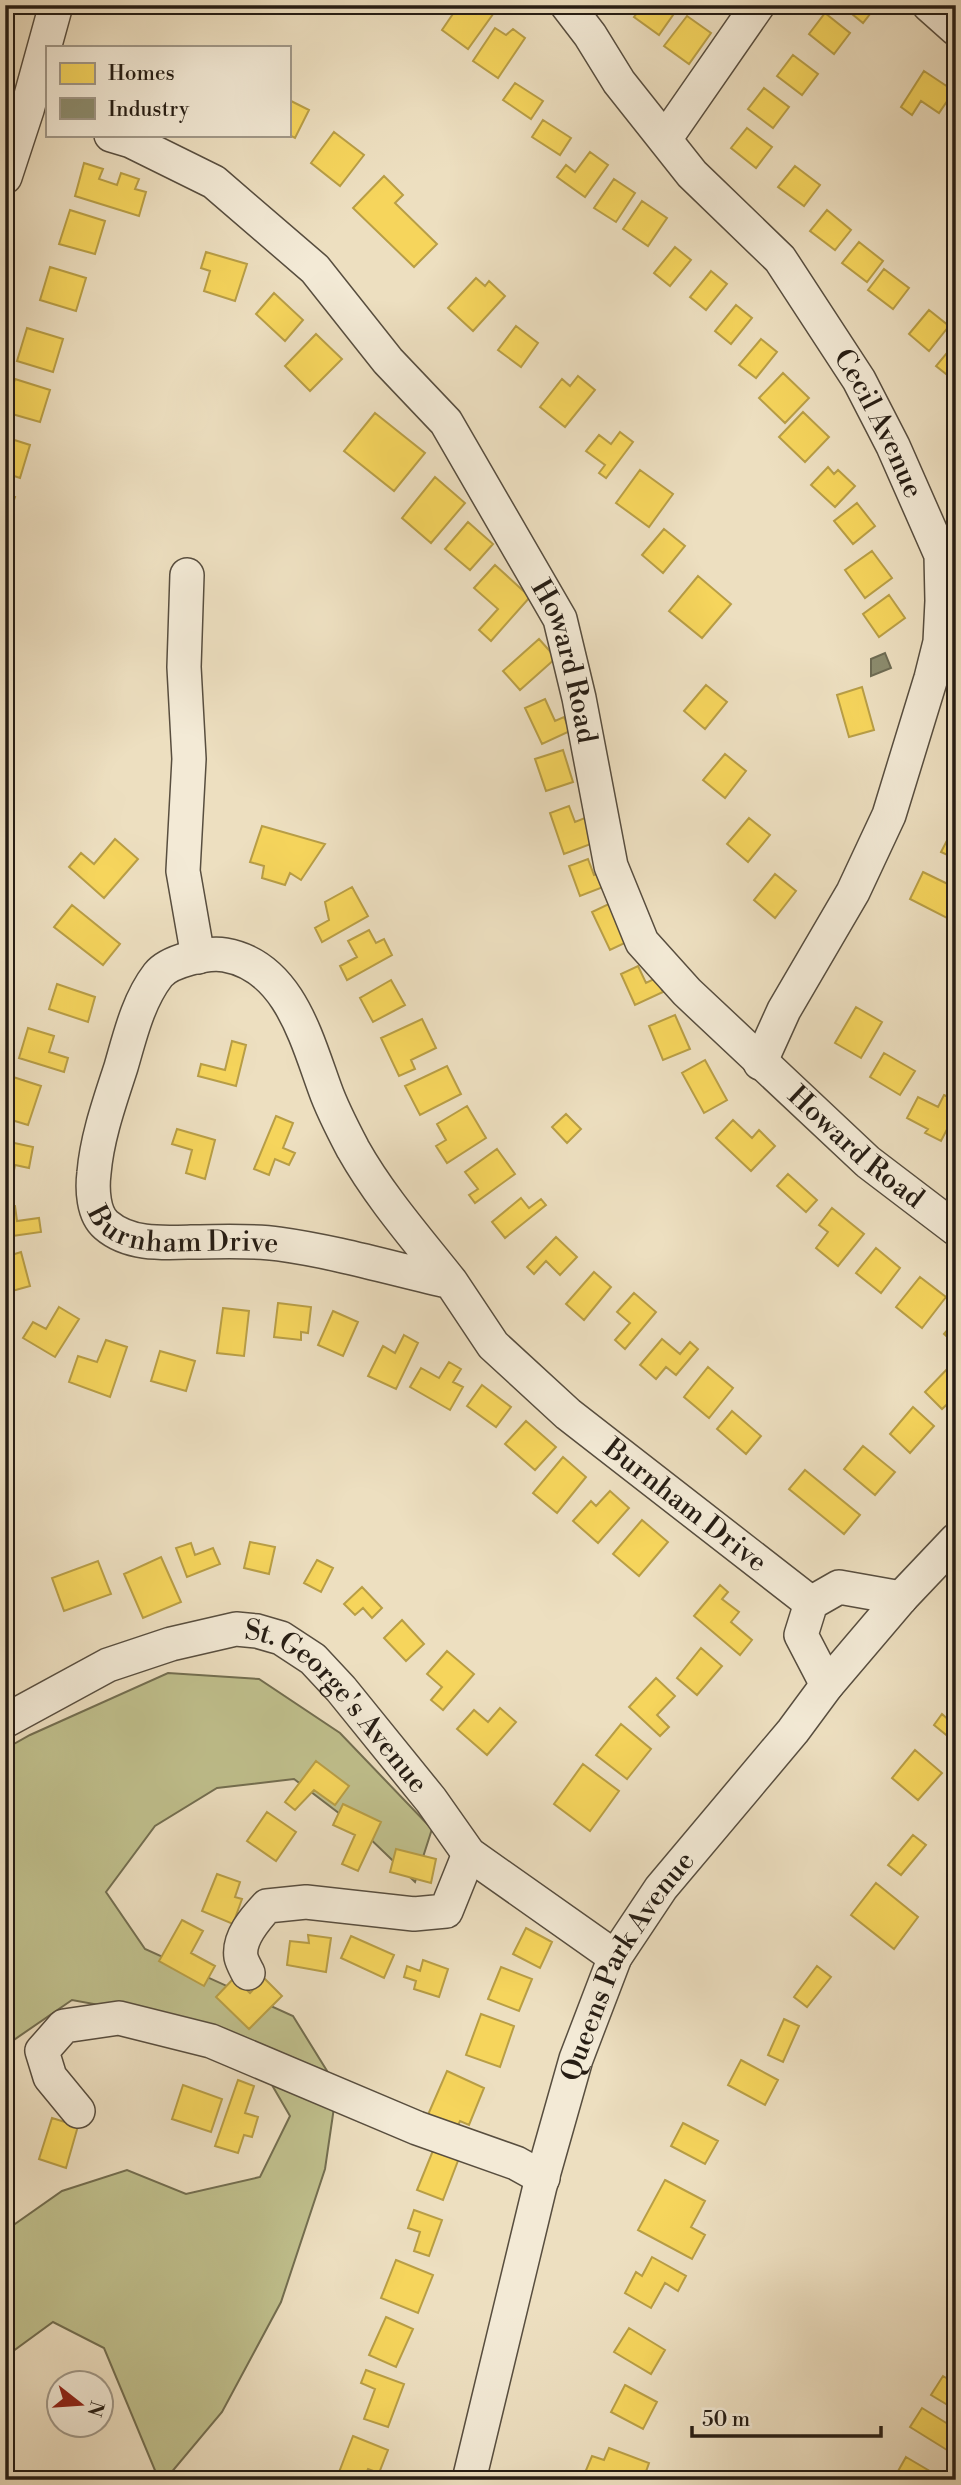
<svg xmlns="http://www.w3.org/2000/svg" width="961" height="2485" font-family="'Libre Bodoni',serif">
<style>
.green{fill:#c0c08d;stroke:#736e50;stroke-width:2}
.homes{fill:#f6d55c;stroke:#b89e46;stroke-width:2}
.industry{fill:#8c8c6e;stroke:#6d6b53;stroke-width:2}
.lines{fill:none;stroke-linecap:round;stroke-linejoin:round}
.minor-casing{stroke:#584e3f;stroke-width:36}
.minor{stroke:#f3ead6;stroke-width:33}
.labels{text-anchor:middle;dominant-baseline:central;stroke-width:7;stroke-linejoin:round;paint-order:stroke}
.street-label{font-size:28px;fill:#261d14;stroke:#f3ead6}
</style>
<rect width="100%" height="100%" fill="#eddfc0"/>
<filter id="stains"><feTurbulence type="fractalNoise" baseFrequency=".00286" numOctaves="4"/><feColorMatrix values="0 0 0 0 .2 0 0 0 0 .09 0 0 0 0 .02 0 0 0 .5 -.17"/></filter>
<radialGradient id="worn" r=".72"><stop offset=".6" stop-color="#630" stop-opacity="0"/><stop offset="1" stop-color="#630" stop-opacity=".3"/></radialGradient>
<!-- green -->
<path class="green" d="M168,1673L259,1679L340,1733L432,1829L415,1882L361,1830L294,1779L217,1788L155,1826L106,1892L145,1949L293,2016L337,2087L325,2169L281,2302L222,2412L165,2480H159L104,2348L53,2322L5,2357V2231L62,2191L127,2170L186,2194L260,2177L290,2116L258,2061L187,2021L72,2000L5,2046V1749L30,1735Z"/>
<!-- homes -->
<path class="homes" d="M459,5H490L496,10L468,49L442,30Z
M643,5H680L659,35L634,17Z
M841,5H877L863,23Z
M825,13L850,33L834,54L809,34Z
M687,16L711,33L689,64L664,46Z
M495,28L506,35L513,29L525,38L498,78L473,61Z
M793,55L818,74L802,95L777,76Z
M924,71L954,91L939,113L921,101L912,115L901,107Z
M515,83L543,101L531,119L503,100Z
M764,88L789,107L773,128L748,109Z
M289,100L309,110L295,138L289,135Z
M543,120L571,138L560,155L532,137Z
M747,128L772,147L756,168L731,148Z
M334,132L364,155L340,186L311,163Z
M590,152L608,165L585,197L557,177L566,165L575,172Z
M84,163L103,169L99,179L117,185L121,173L139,179L135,189L146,192L139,216L75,196Z
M795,166L820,185L804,206L778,187Z
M384,176L403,195L395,203L437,244L414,267L353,208Z
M614,179L635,193L616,222L594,208Z
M642,201L667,218L648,246L623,229Z
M70,210L105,221L95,254L59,244Z
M827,210L851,230L835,250L810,231Z
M859,242L883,261L867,282L842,263Z
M675,247L691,260L670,286L654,273Z
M206,252L247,264L235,301L204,291L210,271L201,268Z
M50,267L86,278L76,311L40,300Z
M884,269L909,288L893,309L868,290Z
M711,271L727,284L706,310L690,297Z
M476,278L485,286L489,281L505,296L473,331L448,308Z
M274,293L303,320L285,341L256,314Z
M736,305L752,318L731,344L715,331Z
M929,310L949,326L929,351L909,334Z
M516,326L538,343L521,367L498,350Z
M27,328L63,339L53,372L17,361Z
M316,334L342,359L310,391L285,366Z
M761,339L777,352L756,378L739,365Z
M956,342V382L936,366Z
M783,373L809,398L785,423L759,398Z
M578,376L595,390L565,427L540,407L562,379L570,386Z
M15,379L50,390L40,422L5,412Z
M803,412L829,437L805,462L779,437Z
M375,413L425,453L394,491L344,451Z
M620,432L633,442L606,478L599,473L605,465L586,451L599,435L611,444Z
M5,437L30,445L20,478L5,473Z
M828,467L834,474L838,470L855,486L835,507L811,485Z
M640,470L673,494L649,527L616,503Z
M435,477L465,503L431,543L402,518Z
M5,494L15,497L5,527Z
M857,503L875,526L853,544L834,521Z
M468,522L493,544L470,570L445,549Z
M664,529L685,546L663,573L642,555Z
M872,551L892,578L865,598L845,570Z
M495,565L530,597L491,641L479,630L498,609L474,588Z
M698,576L731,604L702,638L669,611Z
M889,595L905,618L879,637L863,614Z
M539,639L556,658L520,690L503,671Z
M706,685L727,702L705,729L684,711Z
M862,687L874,730L849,737L837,695Z
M545,699L555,721L564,717L570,731L542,744L525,708Z
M563,750L573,782L546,791L535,759Z
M725,754L746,771L725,798L703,780Z
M569,806L575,822L590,816L599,841L564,854L550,813Z
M749,818L770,835L748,862L727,844Z
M955,825H956V859L941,852Z
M262,826L325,844L301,880L290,873L285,885L262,878L264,866L250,862Z
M115,839L138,859L104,898L69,867L81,853L94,864Z
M588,859L594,875L606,871L611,884L580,896L569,866Z
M923,872L956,888V900L947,918L910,899Z
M775,874L796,891L775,918L754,900Z
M352,887L368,916L322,942L315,928L329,920L325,902Z
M613,902L631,940L610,950L592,912Z
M72,905L120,944L103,965L54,927Z
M369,930L376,943L384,939L392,955L347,980L340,966L357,957L348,941Z
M638,966L646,983L656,978L663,992L635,1005L621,974Z
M391,980L405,1005L373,1022L360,998Z
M57,984L95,997L88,1022L49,1009Z
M856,1007L882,1022L861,1058L835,1043Z
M675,1015L690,1049L663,1060L649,1026Z
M422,1019L436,1048L411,1060L415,1069L399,1076L381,1038Z
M28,1028L54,1036L49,1052L68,1058L64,1072L19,1058Z
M232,1041L246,1045L236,1086L198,1076L201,1064L225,1070Z
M884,1053L915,1071L900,1095L870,1077Z
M705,1060L727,1100L704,1113L682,1073Z
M447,1066L461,1094L420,1115L405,1086Z
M10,1076L41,1086L28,1125L5,1118L11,1100L5,1098Z
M944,1095L956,1101V1112L941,1141L925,1133L928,1129L907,1118L918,1097L938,1107Z
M467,1106L486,1138L447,1163L436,1146L446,1140L437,1124Z
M566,1114L581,1129L567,1143L552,1127Z
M276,1116L293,1123L283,1148L295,1153L289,1165L275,1159L269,1175L254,1169Z
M733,1120L752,1138L759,1130L775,1146L751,1171L716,1138Z
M177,1129L215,1140L205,1179L186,1173L192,1150L172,1144Z
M5,1141L33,1147L29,1168L15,1165L12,1181L5,1179Z
M497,1149L515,1174L475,1203L469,1195L478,1189L465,1172Z
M788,1174L817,1200L806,1212L777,1186Z
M521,1198L529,1208L541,1199L546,1205L505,1238L492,1222Z
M15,1206L17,1221L39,1218L41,1232L5,1237V1207Z
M832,1208L864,1234L838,1266L816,1248L828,1232L819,1225Z
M556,1237L577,1257L560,1275L546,1261L534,1274L527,1267Z
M876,1248L900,1268L881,1293L856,1273Z
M21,1252L30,1286L5,1293V1257Z
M594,1272L611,1287L584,1320L566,1304Z
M920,1277L946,1297L922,1328L896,1307Z
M634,1293L656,1312L625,1349L615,1340L630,1323L617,1312Z
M278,1303L311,1307L308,1333L301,1332V1340L274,1337Z
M59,1307L79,1319L55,1357L23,1338L33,1322L46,1329Z
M223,1308L249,1311L244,1356L217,1353Z
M333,1311L358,1322L343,1356L318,1345Z
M956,1320V1345L944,1334Z
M404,1335L418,1343L396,1389L368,1376L383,1346L395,1353Z
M662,1339L680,1354L690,1342L698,1349L676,1375L666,1367L656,1379L640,1365Z
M106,1340L127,1347L110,1397L69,1382L78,1356L97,1362Z
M160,1351L195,1361L186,1391L151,1381Z
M449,1362L461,1369L453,1382L463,1387L450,1410L410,1387L421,1368L439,1378Z
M951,1365L956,1370V1396L942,1409L925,1392Z
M708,1367L733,1388L709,1418L684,1397Z
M482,1385L511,1407L496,1427L467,1406Z
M913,1407L934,1426L910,1453L890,1434Z
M732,1411L761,1436L746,1454L717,1429Z
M526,1421L556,1447L535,1470L505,1444Z
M863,1446L895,1472L875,1495L844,1469Z
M563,1457L586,1477L557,1513L533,1493Z
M805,1470L860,1515L844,1534L789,1489Z
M610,1491L629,1508L598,1543L573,1521L591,1501L596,1506Z
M642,1520L668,1542L639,1576L613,1554Z
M250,1542L275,1547L269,1574L244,1568Z
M191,1543L195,1555L213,1548L220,1564L187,1577L176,1548Z
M161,1557L181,1602L143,1618L124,1574Z
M317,1560L333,1568L321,1592L304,1583Z
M98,1561L111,1594L64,1611L52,1578Z
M720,1585L728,1592L722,1599L739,1612L731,1622L752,1640L740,1655L694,1616Z
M362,1587L382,1608L372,1618L363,1608L355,1615L344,1604Z
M402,1620L424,1644L406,1661L384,1638Z
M701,1648L722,1666L697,1695L677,1678Z
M447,1651L474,1674L443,1710L431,1700L442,1687L427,1674Z
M656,1678L675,1696L657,1715L669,1727L660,1736L629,1707Z
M500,1708L516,1722L487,1755L457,1729L474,1710L488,1722Z
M942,1714L950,1721L956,1714V1743L934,1725Z
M621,1724L651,1749L627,1779L596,1755Z
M915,1750L942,1773L918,1800L892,1778Z
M316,1761L349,1786L335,1805L314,1790L295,1810L285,1802Z
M583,1764L619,1791L590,1831L554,1804Z
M343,1804L381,1822L358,1871L342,1864L355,1835L333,1825Z
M267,1812L296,1832L276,1861L247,1841Z
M913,1835L926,1845L901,1875L888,1865Z
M396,1849L436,1859L431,1883L390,1872Z
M217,1874L240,1882L235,1897L242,1899L233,1924L202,1911Z
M876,1883L918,1917L894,1949L851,1915Z
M182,1920L203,1931L191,1953L215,1966L204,1986L159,1961Z
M526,1928L552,1942L540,1968L513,1954Z
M308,1935L331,1938L326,1972L287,1965L290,1941L309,1943Z
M351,1936L394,1955L384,1978L341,1958Z
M423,1960L448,1969L439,1997L414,1989L416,1981L404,1977L407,1966L420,1971Z
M817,1966L831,1977L807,2007L794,1997Z
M501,1967L532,1979L519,2011L488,1999Z
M234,1978L250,1993L264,1978L282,1996L249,2029L216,1997Z
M481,2014L514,2026L500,2067L466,2055Z
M784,2019L799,2026L783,2062L768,2055Z
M741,2060L778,2080L765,2105L728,2085Z
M447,2071L484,2088L469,2125L460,2121L456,2130L427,2117Z
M238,2080L254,2086L245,2113L258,2117L252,2137L244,2135L238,2153L215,2146Z
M183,2085L222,2099L211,2132L172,2119Z
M52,2118L78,2126L66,2168L39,2159Z
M683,2123L718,2141L705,2164L671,2146Z
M434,2148L459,2158L443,2200L417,2190Z
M665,2180L705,2201L691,2227L705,2235L692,2259L638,2230Z
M414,2210L442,2220L429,2256L414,2251L420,2232L408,2228Z
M652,2257L686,2276L678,2291L665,2283L651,2308L625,2293L636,2272L642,2276Z
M396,2260L433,2275L418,2313L381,2298Z
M386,2317L413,2329L396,2367L369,2355Z
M629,2328L665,2350L651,2374L614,2352Z
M366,2370L404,2384L388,2427L364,2419L375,2389L361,2383Z
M943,2376L956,2384V2410L931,2395Z
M625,2385L657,2402L643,2429L611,2412Z
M922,2408L956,2429V2436L947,2450L910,2427Z
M353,2436L388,2450L379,2473L368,2469L363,2480H336Z
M609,2448L649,2463L643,2480H595L584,2475L592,2456L604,2460Z
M906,2457L945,2480H893Z"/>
<!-- industry -->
<path class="industry" d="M885,653L891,668L871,676V659Z"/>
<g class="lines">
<!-- minor casing -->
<g class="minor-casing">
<g id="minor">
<path id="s1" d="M567,5L590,35L619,82L692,174L780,259L859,380L893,446L941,555L942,601L940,642L931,678L889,815L853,892L784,1010L760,1063"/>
<path d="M929,5L956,29"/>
<path id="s2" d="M111,135L131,141L214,182L315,269L388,361L446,422L560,619L579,698L611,866L642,942L687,992L868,1162L956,1229"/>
<path d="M665,139L758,5"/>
<path d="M5,177L27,110L56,5"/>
<path d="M187,575L184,667L189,759L183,871L198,957"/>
<path id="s3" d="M451,1282C417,1239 380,1197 353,1149C343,1130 332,1109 325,1089C306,1037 288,966 225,955C207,952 169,961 158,975C138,1001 130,1036 121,1067C110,1101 97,1137 94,1173C92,1189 93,1214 106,1225C129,1245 162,1243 191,1242C219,1242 250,1240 279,1244C337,1252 394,1269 451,1282L493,1345L568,1414L811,1603"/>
<path d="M827,1685L801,1635L811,1603L839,1587L901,1598"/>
<path id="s4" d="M5,1721L108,1665L171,1644L236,1629L257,1631L281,1638L313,1659L341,1689L431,1800L469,1854L615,1957"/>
<path d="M248,1973C246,1969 242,1962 241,1957C238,1938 255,1919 267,1906L306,1902L414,1914L446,1911L469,1854"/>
<path d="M78,2111L50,2077L42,2051L64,2026L119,2018L211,2041L417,2128L516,2163L543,2178"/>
<path id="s5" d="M469,2480L540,2186L576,2059L615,1957L661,1888L793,1731L827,1685L901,1598L956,1540"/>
</g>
</g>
<!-- minor -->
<use href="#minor" class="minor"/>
</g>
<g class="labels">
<!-- street labels -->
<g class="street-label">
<text stroke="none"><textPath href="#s1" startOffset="525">Cecil Avenue</textPath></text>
<text stroke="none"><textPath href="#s2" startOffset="718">Howard Road</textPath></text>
<text stroke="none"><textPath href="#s2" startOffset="1307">Howard Road</textPath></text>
<text stroke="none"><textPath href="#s3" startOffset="822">Burnham Drive</textPath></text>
<text stroke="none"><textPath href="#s3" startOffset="1424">Burnham Drive</textPath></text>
<text stroke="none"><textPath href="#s4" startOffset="382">St. George's Avenue</textPath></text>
<text stroke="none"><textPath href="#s5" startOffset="541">Queens Park Avenue</textPath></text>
</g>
</g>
<!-- margin -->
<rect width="961" height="2485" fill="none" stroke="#eddfc0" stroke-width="28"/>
<rect x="7" y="7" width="947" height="2471" fill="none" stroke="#261d14" stroke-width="3.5"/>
<rect x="14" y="14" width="933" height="2457" fill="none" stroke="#261d14" stroke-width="2"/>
<!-- legend -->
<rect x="46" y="46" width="245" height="91" fill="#f3ead6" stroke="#a19888" stroke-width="2"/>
<rect x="60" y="63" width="35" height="21" fill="#f6d55c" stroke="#a19888" stroke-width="2"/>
<text x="108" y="80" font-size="21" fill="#261d14">Homes</text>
<rect x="60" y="98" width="35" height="21" fill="#8c8c6e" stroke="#a19888" stroke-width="2"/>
<text x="108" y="116" font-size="21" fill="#261d14">Industry</text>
<!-- north arrow -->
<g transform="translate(80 2404) rotate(107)"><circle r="33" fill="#f3ead6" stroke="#a19888" stroke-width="2"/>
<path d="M0-5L12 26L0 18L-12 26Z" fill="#8f2418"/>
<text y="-10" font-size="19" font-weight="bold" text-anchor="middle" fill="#261d14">N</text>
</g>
<!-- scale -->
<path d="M692 2426v10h189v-10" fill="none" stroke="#261d14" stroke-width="3.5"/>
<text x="702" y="2426" font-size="21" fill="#261d14" stroke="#f3ead6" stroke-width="5" paint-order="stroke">50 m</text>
<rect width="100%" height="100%" filter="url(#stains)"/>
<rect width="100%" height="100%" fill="url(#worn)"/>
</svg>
